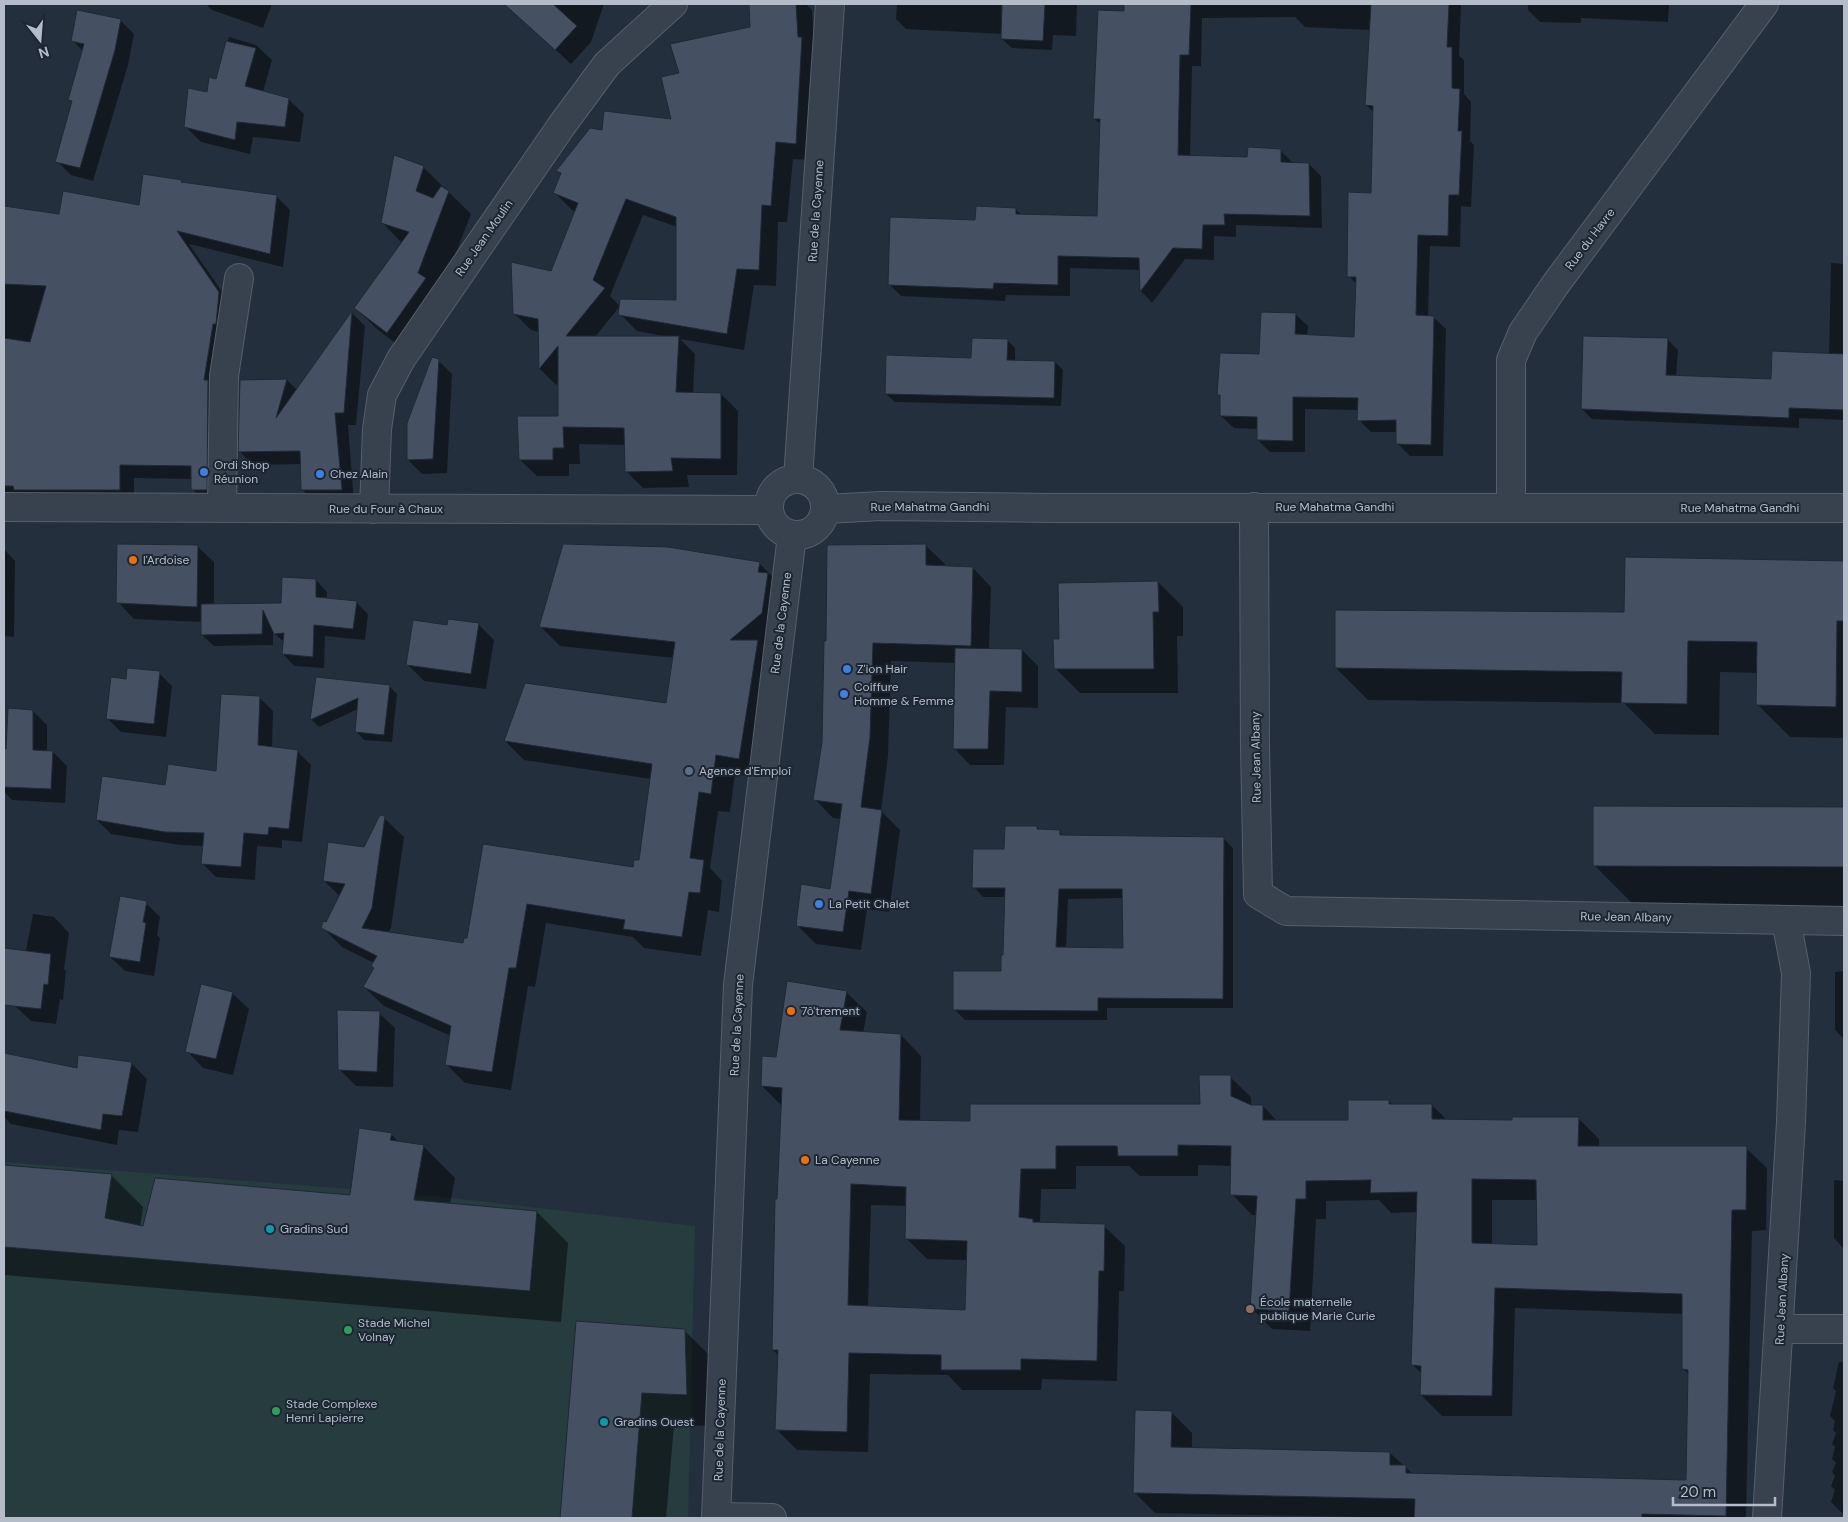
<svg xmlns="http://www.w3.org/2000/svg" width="1848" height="1522" font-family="'DM Sans',sans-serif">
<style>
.green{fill:#263c3f}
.shadow{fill:#0007;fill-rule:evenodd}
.building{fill:#455162;stroke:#1f2835;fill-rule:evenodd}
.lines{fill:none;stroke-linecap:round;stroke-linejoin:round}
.street-casing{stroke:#565f6c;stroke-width:30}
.street{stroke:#38414e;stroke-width:28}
.shop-dot{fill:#3f7fe0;stroke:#1d2633;stroke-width:2}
.food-dot{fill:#e8710a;stroke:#1d2633;stroke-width:2}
.service-dot{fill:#5c6f8a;stroke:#1d2633;stroke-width:2}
.culture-dot{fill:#0f9aa8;stroke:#1d2633;stroke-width:2}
.education-dot{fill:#8d6e63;stroke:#1d2633;stroke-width:2}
.leisure-dot{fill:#2e9e5b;stroke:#1d2633;stroke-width:2}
.labels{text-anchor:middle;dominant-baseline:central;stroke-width:4;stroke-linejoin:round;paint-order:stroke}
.street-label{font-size:12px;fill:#b4bcc9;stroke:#1d2633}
.poi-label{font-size:12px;fill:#b4bcc9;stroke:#1d2633;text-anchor:start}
</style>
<rect width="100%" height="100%" fill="#242f3e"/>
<!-- green -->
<path class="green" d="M4,1162L426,1195L695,1226L688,1518H4Z"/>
<!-- shadow -->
<path class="shadow" d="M206,4H272L263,28L212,10Z
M506,4H604L591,42L571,64Z
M750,4H806L812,10L814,51L812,160L793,159L787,222H778L776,286L754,285L744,350L680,339L695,354L693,393L721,394L738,411L737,475H687L689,487L643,488L626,471V445L579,444L580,464H569V476H537L520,460L560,417L559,382L556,385L540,369L539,332L531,330L514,313L552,273L576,212L572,210L555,193L562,175L558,171L603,131L673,120L680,74L751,28ZM643,215L677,227V301L620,306L610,296ZM620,306V314L637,331L664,336V337H595Z
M897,4H1077L1076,36L1053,35L1052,50L1012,48L1002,39L1003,34L906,29L896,19Z
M1124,4H1461L1459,56L1464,60V94L1471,102L1470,141L1474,145L1471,207L1461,206L1460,247L1430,246L1428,317H1433L1446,329L1443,456H1410L1397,443V432H1371L1359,420V410L1305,409V452H1270L1258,440V429L1234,428L1221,416L1222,397L1219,394L1260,355L1295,314L1308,326L1307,336L1356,338L1357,285L1349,276L1372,194L1374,112L1366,105L1371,30L1305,27L1295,17L1202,18L1201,66H1192L1190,156L1248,158L1280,150L1293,163L1309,164L1321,176L1322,228L1236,225V237L1214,236V260L1185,259L1152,303L1141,291V270L1070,268V296L1006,295L1005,301L901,296L889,284L976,221L1015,209L1022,215L1098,217L1101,125L1095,119L1124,12Z
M1528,4H1669L1668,22L1581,18V23L1540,22L1528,10Z
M120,20L134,34L128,65L93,181L71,175L57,161L73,103L69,99L83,51L73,41Z
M229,37L256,45L272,60L263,92L288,99L304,114L300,142L253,137L250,154L201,142L185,126L217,81Z
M423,167L471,214L440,294L410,354L378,330L356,308L402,243L383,223Z
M181,181L184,184L276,196L290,210L283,267L189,244L232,306L220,503H206L192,489V479L134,478V503L4,499V378L93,373V369L4,355V208L60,215L140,207Z
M1831,263L1844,264V420L1799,418V428L1592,419L1582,409L1667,339L1678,350L1676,376L1772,381L1829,355Z
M352,313L365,326L356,425H348L354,503H315L302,489L301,464L253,465L240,452L241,381L287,380L297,390Z
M1007,340L1015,348V361L1055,362L1063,370L1061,406L895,402L886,394L972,359Z
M438,360L452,374L447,473L422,474L408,460L409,424Z
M197,546L214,562V605L282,604L316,580L327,592V600L356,602L368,614L365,640L325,636L324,668L294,666L283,654L284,642L273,632V645L214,646L202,635V622L134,619L118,602Z
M926,546L945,564L944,567L973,568L991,587L989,650H1022L1038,666V708L1006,707L1004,765H970L954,748L955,663L891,661L888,756L881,811L900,830L889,912L867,909L861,950L816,944L797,925L831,890L841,819L833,818L815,799L823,742L825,642Z
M4,549L15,561L14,637L4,636Z
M1626,558L1844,562V738L1790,737L1758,705V673L1720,672L1719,735L1655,734L1624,703L1368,700L1336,668L1625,613Z
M759,563L778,582L780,632L763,647L776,660L758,778L735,774L730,812L718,811L710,868L722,881L719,912L708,910L701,956L644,948L633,937L546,923L535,987L528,986L511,1090L465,1083L446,1064L451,1036L384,1006L364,987L375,968L374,963L342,947L322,927L327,923L340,896L324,881L364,848L384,818L404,837L391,928L388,933L464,944L468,940L484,845L634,869L640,862L651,779L524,760L505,741L667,705L674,658L560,646L541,627Z
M1158,582L1183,607V636H1177L1178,693H1080L1055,668L1061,640Z
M478,624L494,640L486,689L424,681L408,665L448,627Z
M159,673L172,686L166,737L121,732L108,719L127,680Z
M317,678L389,686L397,694L392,742L364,740L356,731L358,709L319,727L311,719Z
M259,697L273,711L272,748L297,751L311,765L302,842L282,840V848L257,846L255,880L216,877L202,863L204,846L180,845L111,834L97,820L166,786L218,772Z
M33,711L47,725V752H53L67,766L65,803L12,800L4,792V750H7Z
M1594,807L1844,808V912L1640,911L1594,865Z
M1037,827L1041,831H1059L1064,836L1223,838L1233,848V1008H1107V1020H965L955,1010L1002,973L1004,956L1006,897H983L974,887L1005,850ZM1124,898V949L1066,948L1068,899Z
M146,903L160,917L157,935L160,938L154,976L125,971L110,957Z
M33,914L54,917L69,933L64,969L66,971L63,1000L60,999L56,1024L31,1021L15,1006Z
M1844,971V1039L1835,1030V972Z
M846,992L867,1012L863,1033L901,1035L921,1056L920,1121L971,1122L1201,1106L1230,1077L1251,1097V1106H1263L1277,1121H1350L1389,1101L1393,1105H1432L1447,1120L1513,1121L1578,1118L1599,1139V1147L1746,1148L1767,1168L1766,1230L1752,1231L1746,1518H1409L1155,1513L1134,1492L1171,1412L1192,1433V1449L1390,1453L1413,1474L1687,1481L1690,1375L1683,1369L1684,1314L1515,1308L1512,1416H1442L1421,1395L1422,1374L1412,1364L1417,1212L1391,1213L1379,1200L1326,1201V1219H1316L1310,1331L1272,1329L1251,1308L1257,1215H1252L1232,1194V1166L1198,1165V1176H1140L1129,1166H1076V1189H1041L1040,1224L1104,1226L1125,1246L1124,1291H1119L1117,1381L1042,1379L1041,1390H962L948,1375L870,1374L868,1452L797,1450L776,1429L779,1356L773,1350L783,1107L762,1086L777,1058ZM1492,1200H1538V1246L1492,1245ZM871,1205L907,1206L906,1238L927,1259L968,1260L966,1311L868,1307Z
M232,993L249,1009L233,1075L203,1068L187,1051Z
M379,1013L395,1028L393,1087L356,1086L340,1070Z
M6,1055L78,1070L131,1063L147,1079L138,1132L119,1130L117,1145L11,1124L4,1117V1064Z
M391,1134L400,1143L423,1146L455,1178L450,1204L537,1212L568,1243L561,1322L4,1275V1167L112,1176L143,1207L140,1227L144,1228L351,1196Z
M1834,1180L1844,1181V1249L1834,1238Z
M577,1322L684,1330L716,1362L719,1426L674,1425L666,1518H562Z
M1839,1362H1844V1515L1831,1502L1835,1490L1831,1486L1835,1476L1832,1472L1836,1463L1832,1459L1835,1447L1832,1444L1836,1433L1833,1430L1835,1421L1830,1416L1836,1391L1833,1388Z"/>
<!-- building -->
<path class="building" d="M504,4H553L577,26L555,50Z
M749,4H796L798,37H802L796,144L776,142L771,206L762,205L759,270L737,269L727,334L618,315L620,299L676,300V217L626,199L593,280L605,288L566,336H679L676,392L721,393V459L671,458L673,471L625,472L624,428L563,427L564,448H553V460H519L517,416H558V346L539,369L538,319L513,314L511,262L551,271L578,203L553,193L561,173L556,171L590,128L602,130L604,111L671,119L661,77L679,73L670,44L750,27Z
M1002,4H1045L1043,41L1001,39Z
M1124,4H1191L1189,55H1180L1178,155L1247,157L1248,147L1281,149V162L1309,163L1310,216L1224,214L1225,225H1203L1202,249L1173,248L1140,292L1139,258L1058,256V285L994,283L993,289L888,285L890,217L975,220L976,206L1016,208V214L1097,216L1100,119H1093L1098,10L1124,11Z
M1371,4H1449L1447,47H1452V88L1460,89L1458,131H1462L1459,195H1449L1448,236L1418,235L1416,315L1434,316L1431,445L1396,444V420L1357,421L1358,398L1293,397V441L1257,440V417L1220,416V395H1217L1220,353L1259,354L1261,312L1296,313L1295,334L1354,337L1356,277H1347L1348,192L1371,193L1373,106L1365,105Z
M77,10L121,19L115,50L80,168L55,162L72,101L68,100L84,44L71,41Z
M226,41L256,48L245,86L289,98L285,127L237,122L235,140L184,127L188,88L207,92L209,77L216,79Z
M394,155L424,166L416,191L433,198L441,186L449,191L418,273L426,278L387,333L354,308L409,232L381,223Z
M143,174L182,180L181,182L277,195L270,254L177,231L219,292L216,324H213L204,380H208L207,490H191V466L120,465V490H14L13,486H4V338L30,342L46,286L4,284V206L59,214L63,191L139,205Z
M352,311L344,413H335L342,490H301L300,451L238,452L240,380L287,379L276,418Z
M1583,336L1668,338L1666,375L1771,379L1772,351L1844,354V410L1789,408V418L1581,409Z
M972,338L1008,339L1007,360L1055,361L1054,398L885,394L886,355L971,358Z
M432,357L439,359L433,459L407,460V423Z
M117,544L198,545L197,607L116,603Z
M563,544L668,547L760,562L758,572L768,573L762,613L730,640H758L739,759L716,755L711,794L699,792L690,858L704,860L700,893L689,892L682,937L623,929L625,920L527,904L516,968H509L492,1072L445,1065L451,1026L363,987L374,968L371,966L377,956L321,928L323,921L326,922L345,884L323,881L328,842L364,847L380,815L385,816L372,908L362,928L463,943L464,938H467L483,844L633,867L634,860H639L652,764L504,741L525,683L666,703L675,642L539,627Z
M926,544V565L973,567L971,646L873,643L870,737L861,807L882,810L871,894L849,891L843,932L796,926L801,884L830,889L842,804L813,800L822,742L824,641H826L827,545Z
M1625,557L1844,561V621H1837L1836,707L1756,705L1757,642L1688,641L1687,704L1621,703L1622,672L1335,668V610L1624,612Z
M282,577L316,579V597L357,601L353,629L314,625L313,657L282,654L284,633L274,634L263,610L262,634L201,635V604L281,603Z
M1158,581L1159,612H1153L1154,669H1054L1053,639H1059L1058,583Z
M448,619L479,623L471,674L406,665L413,620L447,625Z
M955,648L1022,649V692L990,691L988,749H953Z
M127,668L160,671L154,724L106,719L111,677L126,679Z
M316,677L390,685L384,735L355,732L358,698L310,720Z
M221,694L260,696L258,745L298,750L289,829L269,827L268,835L244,833L241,867L201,864L204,833L165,832L96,820L102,776L165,785L168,764L216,771Z
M8,708L33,710V750L53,751L51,789L4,787V748L6,749Z
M1593,806L1844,807V867L1593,866Z
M1005,826H1037V829L1060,830V835L1224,837L1223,999L1098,998V1011L953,1010V971H1001V955H1003L1005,888H972L973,849H1004ZM1059,889H1122L1123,948L1056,947Z
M120,896L147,901L143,922L146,923L140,962L109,957Z
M4,948L51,954L48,985L44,984L41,1009L4,1005Z
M787,981L847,991L840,1030L901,1034L899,1120L970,1121V1104H1200L1199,1075H1231V1096L1251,1105H1263V1120H1348V1100H1389V1104H1432V1119L1512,1120V1117H1579L1578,1146H1747L1746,1210H1732L1726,1516L1642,1514V1518H1414L1415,1499L1133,1493L1135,1410L1172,1411L1171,1447L1390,1452V1465H1406V1473L1686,1480L1688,1370L1682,1369V1294L1495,1288L1492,1396L1420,1395L1421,1366L1411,1365L1417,1192L1370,1193L1371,1180L1306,1181V1199H1296L1289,1311L1250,1309L1257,1196L1230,1195L1231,1146L1178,1145V1156H1118L1117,1146H1056V1169H1021L1019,1217L1033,1219V1222L1105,1224L1104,1271H1099L1097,1361L1021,1359V1370H941V1355L849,1353L847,1432L775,1430L778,1350H772L775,1199H777L782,1088L761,1086L762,1056L776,1057ZM1472,1179L1536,1180L1537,1245L1472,1243ZM851,1184L906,1187L905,1239L967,1241L965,1310L848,1305Z
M201,984L233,992L216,1059L185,1052Z
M337,1010L380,1011L377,1072L338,1070Z
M4,1053L77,1068L78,1055L132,1062L122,1116L103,1114L101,1130L4,1111Z
M359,1128L392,1133L390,1140L424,1145L414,1200L537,1211L530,1291L4,1247V1165L112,1174L105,1218L143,1226L155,1178L350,1195Z
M576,1321L685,1329L687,1395L642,1393L632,1518H560Z"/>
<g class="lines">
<!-- street casing -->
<g class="street-casing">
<path id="street" d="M769 507a28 28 0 1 1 56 0a28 28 0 1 1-56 0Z
M798,479L830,4
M4,507L769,510
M1254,507L1255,747L1258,894L1286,911L1844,921
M222,508L224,376L239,278
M1511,508V360L1523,332L1555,285L1764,4
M374,509L377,429L382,395L401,359L562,125L607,64L673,4
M826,509L881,506L1054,508H1844
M1780,1329H1844
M716,1517L772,1518
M716,1518L738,985L792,535
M1767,1518L1791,1122L1796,973L1786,920"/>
</g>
<!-- street -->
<use href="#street" class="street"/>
</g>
<!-- markers -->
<g class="shop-dot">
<circle cx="204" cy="472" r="5"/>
<circle cx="320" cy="474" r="5"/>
<circle cx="847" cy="669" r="5"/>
<circle cx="844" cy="694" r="5"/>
<circle cx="819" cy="904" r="5"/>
</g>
<g class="food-dot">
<circle cx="133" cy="560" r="5"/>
<circle cx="791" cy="1011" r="5"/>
<circle cx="805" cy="1160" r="5"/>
</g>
<circle class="service-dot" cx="689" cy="771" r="5"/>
<g class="culture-dot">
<circle cx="270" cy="1229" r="5"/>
<circle cx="604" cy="1422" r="5"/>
</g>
<circle class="education-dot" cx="1250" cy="1309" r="5"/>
<g class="leisure-dot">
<circle cx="348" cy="1330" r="5"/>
<circle cx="276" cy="1411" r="5"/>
</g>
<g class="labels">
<!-- street labels -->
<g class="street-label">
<text transform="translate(816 211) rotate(-86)">Rue de la Cayenne</text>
<text transform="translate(484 238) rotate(-55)">Rue Jean Moulin</text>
<text transform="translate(1590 239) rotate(-53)">Rue du Havre</text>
<text x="930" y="507">Rue Mahatma Gandhi</text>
<text x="1335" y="507">Rue Mahatma Gandhi</text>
<text x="1740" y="508">Rue Mahatma Gandhi</text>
<text x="386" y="509">Rue du Four à Chaux</text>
<text transform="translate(781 623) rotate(-83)">Rue de la Cayenne</text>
<text transform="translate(1256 757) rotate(-91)">Rue Jean Albany</text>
<text transform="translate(1626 917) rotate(1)">Rue Jean Albany</text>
<text transform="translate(737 1025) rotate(-87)">Rue de la Cayenne</text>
<text transform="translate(1782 1299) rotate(-87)">Rue Jean Albany</text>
<text transform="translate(720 1430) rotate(-88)">Rue de la Cayenne</text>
</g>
<!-- poi labels -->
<g class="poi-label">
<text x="214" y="465">Ordi Shop<tspan x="214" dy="14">Réunion</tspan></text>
<text x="330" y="474">Chez Alain</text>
<text x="143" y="560">l'Ardoise</text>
<text x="857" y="669">Z'ion Hair</text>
<text x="854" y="687">Coiffure<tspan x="854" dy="14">Homme &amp; Femme</tspan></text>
<text x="699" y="771">Agence d'Emploî</text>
<text x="829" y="904">La Petit Chalet</text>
<text x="801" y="1011">7ô'trement</text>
<text x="815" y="1160">La Cayenne</text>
<text x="280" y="1229">Gradins Sud</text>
<text x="1260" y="1302">École maternelle<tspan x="1260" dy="14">publique Marie Curie</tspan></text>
<text x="358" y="1323">Stade Michel<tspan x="358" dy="14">Volnay</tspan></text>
<text x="286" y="1404">Stade Complexe<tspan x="286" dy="14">Henri Lapierre</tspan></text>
<text x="614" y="1422">Gradins Ouest</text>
</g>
</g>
<!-- border -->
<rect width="1848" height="1522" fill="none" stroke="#b4bcc9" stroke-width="10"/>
<!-- north arrow -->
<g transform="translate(40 40) rotate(163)" stroke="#1d2633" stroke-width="4" paint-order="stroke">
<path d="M0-4L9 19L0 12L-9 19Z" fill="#b4bcc9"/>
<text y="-8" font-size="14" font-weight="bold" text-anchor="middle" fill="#b4bcc9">N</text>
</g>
<!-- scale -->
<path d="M1673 1497v8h102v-8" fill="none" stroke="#b4bcc9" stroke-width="2.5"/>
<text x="1680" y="1497" font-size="15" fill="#b4bcc9" stroke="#1d2633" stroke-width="4" paint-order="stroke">20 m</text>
</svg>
